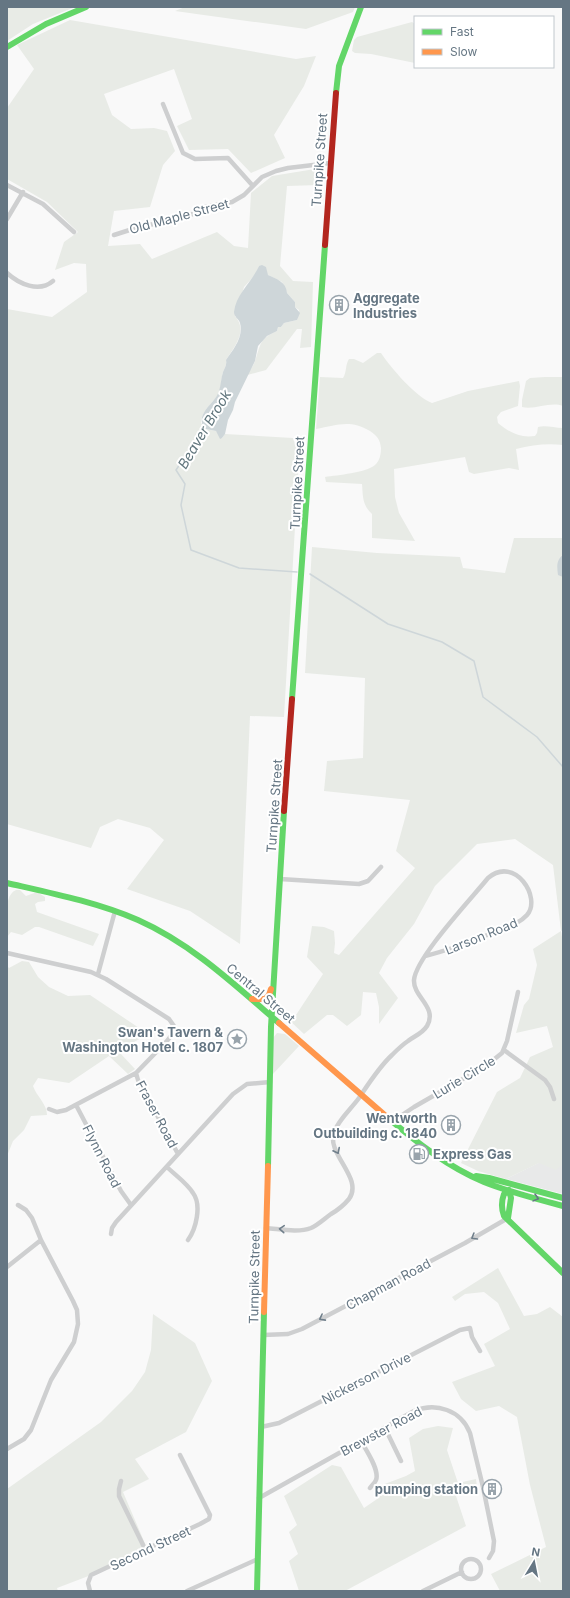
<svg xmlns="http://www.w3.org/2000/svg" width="570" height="1598" font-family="Inter,sans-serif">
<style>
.built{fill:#e8e9e9}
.green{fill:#e8ebe6}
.water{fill:#ced6d9}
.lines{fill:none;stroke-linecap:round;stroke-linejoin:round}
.stream{stroke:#ced6d9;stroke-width:1.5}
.street{stroke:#cecfd0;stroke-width:4.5}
.fast{stroke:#63d668;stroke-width:6}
.slow{stroke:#ff974d;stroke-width:6}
.jam{stroke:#b3261e;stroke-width:6}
.oneway{stroke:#707f8b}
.oneway2{stroke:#657683}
.labels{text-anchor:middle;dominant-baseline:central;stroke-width:4;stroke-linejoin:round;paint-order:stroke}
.street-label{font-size:13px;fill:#657683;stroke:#fff}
.poi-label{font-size:13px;font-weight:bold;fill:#657683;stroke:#fff;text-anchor:end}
.water-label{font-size:14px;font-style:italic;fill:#60757c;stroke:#fff}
</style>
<rect width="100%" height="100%" fill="#f9f9f9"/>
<!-- built -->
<path class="built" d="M563,1151V1194L506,1179Z"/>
<!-- green -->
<path class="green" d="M7,7H75L33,24L7,41Z
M185,7H355L353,12L306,29L175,11Z
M70,20L296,59L316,56L304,86L274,135L285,158L251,173L228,149L189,150L177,126L192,119L174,69L104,94L112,115L131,129L154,128L167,131L175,151L163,165L150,207L114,211L108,246L140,244L152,259L217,232L234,246L248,248L251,193L272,176L321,168L319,185L287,186L280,266L293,281L313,282L311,347L300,348L302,329H297L266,370L247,375C250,370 254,365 255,361C261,344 259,339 277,331L278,327H281L284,323L297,320L299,310L295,307V302L287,293L282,282L268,275L259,266L255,275L244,287L235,316C248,331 235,346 226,360C227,365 225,367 223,372C221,378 222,387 219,393C213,404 202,409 201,423L206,429L216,431L222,438L225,434L293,438L299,458L284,717L250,716L240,944L190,911L127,889L164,840L150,828L118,819L100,827L91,848L7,824V309L52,317L87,292L86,264L74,263L55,270L64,242L78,232L47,202L7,179V108L34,69L17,45Z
M412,22L415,24V63L371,54L355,53L352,51L354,40L357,37Z
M377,353H381C391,368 416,397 432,403L468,391L519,381L520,386L518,406L501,412L497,417L498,423C510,433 520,438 535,436L537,433L538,427C546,425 554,428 563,428V445C547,443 532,445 516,449L519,470L509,468L474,474L469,472L465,457L394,469L395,497L399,513L415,541L372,538V514C362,505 363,496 362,484L326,482L325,477C338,475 365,473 375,465C380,461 381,453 381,448C380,439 377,436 370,431C350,419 337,425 316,429L320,377L343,378C347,372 345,365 349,359H354L363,363Z
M545,377H563V406C550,401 536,410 522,407V400L526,381L530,378Z
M514,538H563V930L561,931L563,943V1164L556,1170L539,1163L506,1179L478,1171L461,1163L497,1092L520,1078L530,1057L553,1047L547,1026L516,1033L524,1005L529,999L537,965L533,949L561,931L553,865L515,839L477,844L435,886L414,924L387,958L379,973L398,998L379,1024V1007L376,993L363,992L361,1015L347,1026L333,1015H327L304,1034L289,1020L296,1015L323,974L307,957L312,926L324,927L334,931L335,943L334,953L339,955L415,868L396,851L410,800L324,791L327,761L363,758L365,678L305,673L312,547L377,553L460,557L463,568L505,573Z
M16,890H20L26,896L37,892L45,897V901L38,902L35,904L37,912L99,934L93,946L39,927H35L22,935L11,932L7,937C7,924 3,895 16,890Z
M22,961L29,962L38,977L49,987L68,996L90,995L148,1034L127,1046L120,1053L135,1069L128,1074L109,1056L69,1083L38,1078L33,1086C37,1097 47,1104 47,1115L31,1116L24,1130L13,1141L7,1156V966L9,968Z
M277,1033L285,1034L299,1046L273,1074V1038Z
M498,1268L524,1316L537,1314L550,1307L563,1317V1591H500L491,1574L546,1547L530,1485L517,1417L499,1406L476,1411L461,1399L452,1382L495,1366L484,1344L510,1329L498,1303L484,1292L465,1294L455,1301L452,1297Z
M153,1314L195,1343L212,1381L186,1432L135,1459L149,1479L123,1492L149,1553L57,1588L58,1591H7V1489L101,1422L132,1391L145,1372L151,1350Z
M438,1426L453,1428L447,1450L458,1483L476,1479L477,1487L456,1496L466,1526L345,1591H299L289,1561L298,1554L289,1532L297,1525L284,1496L332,1465L341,1467L364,1508L380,1497L374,1488L406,1476L415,1471L409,1438L423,1429Z"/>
<!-- water -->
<path class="water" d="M262,265L266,267L268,275C277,279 286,282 287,293L295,302V307L300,313L297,320L284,323L281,327H278L277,331L267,336L258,346L255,361L235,402L233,410L228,420L225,434L222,438L220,439L216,431L206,429L203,427C197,411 215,404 219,391C221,385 221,378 223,372C225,367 227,365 226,360C233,350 244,337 240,323C239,319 234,317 234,312C236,294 252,282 259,266Z
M563,555V577L558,575C557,567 556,560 563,555Z"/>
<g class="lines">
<!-- stream -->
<path class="stream" d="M205,427L176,470L185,484L181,505L191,550L239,568L297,572
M310,574L388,624L442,642L474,661L483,697L537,737L563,767"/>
<!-- street -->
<path class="street" d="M163,104L183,153L195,159L228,158L253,186
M7,185L43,204L74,232
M7,219L23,192
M114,235L139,227L174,220L199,212L205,207L232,202L244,195L262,177L276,171L288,168L330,163
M7,273C19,284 39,293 53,281
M280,879L359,884L368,881L381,867
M7,953L91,972L106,979L169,1019L174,1026L173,1033L167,1041L136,1073L66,1110L57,1112L49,1109
M98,974L115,911
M504,1050L545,1080L550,1087L554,1099
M136,1073L138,1080L178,1154
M76,1105L121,1191L131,1205
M393,1121L414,1107L487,1065L502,1053L507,1041L518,992
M167,1167C175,1175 187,1183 193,1193C202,1205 196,1229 188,1240
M266,1228C280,1229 298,1233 311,1228C318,1225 324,1219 331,1214C338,1210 344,1205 349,1199C364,1178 326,1154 334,1132C339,1119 351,1109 359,1098C369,1083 379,1067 392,1055C397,1050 402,1045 408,1041C414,1036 422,1034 427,1026C438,1007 413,997 414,980C416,957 472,898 488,878C515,855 542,898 527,915C519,924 507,927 497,931C473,941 450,950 425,956
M111,1234L112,1228L116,1222L233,1094L247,1084L270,1082
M7,1267L41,1240
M263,1335L288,1334L302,1329L465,1243L508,1218
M261,1427L279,1423L460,1330L470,1328L472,1337L480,1351
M385,1428L401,1461
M361,1441C366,1450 380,1470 376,1480C375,1483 372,1485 370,1488
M7,1449L24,1439L31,1430L51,1380L74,1342L78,1324L77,1310L73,1301L41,1240L32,1218L26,1210L18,1205
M121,1481L119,1489V1496L145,1549
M259,1498L414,1411C436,1402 461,1410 470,1433L483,1487L494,1541L493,1551L489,1558
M461 1569a10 10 0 1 1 20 0a10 10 0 1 1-20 0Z
M90,1591L88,1583L91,1575L200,1524L209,1519L210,1515L180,1455
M187,1591L258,1559
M423,1591L462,1572"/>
<!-- fast -->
<path class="fast" d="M7,47L46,24L86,7
M336,93L339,66L361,7
M292,699L325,245
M7,883C51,893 96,902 138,920C192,944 235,985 279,1023
M387,1117C416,1142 448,1167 484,1182C509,1192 536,1199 563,1206
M268,1166L271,1027L284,811
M476,1176L489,1178L563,1198
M509,1191L504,1194C501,1202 501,1208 504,1216L563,1273
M508,1218L511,1198L509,1190
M257,1591L264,1312"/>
<!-- slow -->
<path class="slow" d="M252,999H265L269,995L271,989
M279,1023L387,1117
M264,1312L268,1166"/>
<!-- jam -->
<path class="jam" d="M325,245L336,93
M284,811L292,699"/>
</g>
<!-- one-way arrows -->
<defs><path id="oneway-chevron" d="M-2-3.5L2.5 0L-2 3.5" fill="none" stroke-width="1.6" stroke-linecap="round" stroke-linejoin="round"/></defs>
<g class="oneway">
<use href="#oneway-chevron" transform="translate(337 1151) rotate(63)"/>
<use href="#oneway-chevron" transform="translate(282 1229) rotate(-176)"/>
<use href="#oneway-chevron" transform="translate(474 1237) rotate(149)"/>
<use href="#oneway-chevron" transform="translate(322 1318) rotate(152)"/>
</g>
<use class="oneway2" href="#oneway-chevron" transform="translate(536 1198) rotate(15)"/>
<!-- icons -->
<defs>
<g id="building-ring" transform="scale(1)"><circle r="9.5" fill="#fff" stroke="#99a4ac" stroke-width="1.5"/><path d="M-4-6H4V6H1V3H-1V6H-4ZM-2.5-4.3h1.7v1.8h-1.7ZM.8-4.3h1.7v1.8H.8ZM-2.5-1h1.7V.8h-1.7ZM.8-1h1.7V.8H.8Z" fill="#99a4ac"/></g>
<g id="sight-ring" transform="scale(1)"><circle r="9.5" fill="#fff" stroke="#99a4ac" stroke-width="1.5"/><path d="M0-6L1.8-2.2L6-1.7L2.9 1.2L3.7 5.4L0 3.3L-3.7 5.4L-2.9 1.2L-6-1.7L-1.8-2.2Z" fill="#99a4ac"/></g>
<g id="fuel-ring" transform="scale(1)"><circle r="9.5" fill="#fff" stroke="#99a4ac" stroke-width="1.5"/><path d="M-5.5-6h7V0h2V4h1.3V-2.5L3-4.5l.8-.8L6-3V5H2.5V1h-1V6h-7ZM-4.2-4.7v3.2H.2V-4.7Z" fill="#99a4ac"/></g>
</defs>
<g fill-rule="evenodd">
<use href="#building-ring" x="339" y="305"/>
<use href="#sight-ring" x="237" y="1039"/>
<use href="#building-ring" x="451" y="1125"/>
<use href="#fuel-ring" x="419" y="1154"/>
<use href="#building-ring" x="492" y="1489"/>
</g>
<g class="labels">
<!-- street labels -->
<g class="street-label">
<text transform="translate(319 160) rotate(-86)">Turnpike Street</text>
<text transform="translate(179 216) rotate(-15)">Old Maple Street</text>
<text transform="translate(297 483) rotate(-87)">Turnpike Street</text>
<text transform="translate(274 806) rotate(-86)">Turnpike Street</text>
<text transform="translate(481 936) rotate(-22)">Larson Road</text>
<text transform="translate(261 993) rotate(40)">Central Street</text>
<text transform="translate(464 1077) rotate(-31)">Lurie Circle</text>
<text transform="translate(157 1114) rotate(62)">Fraser Road</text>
<text transform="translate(102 1156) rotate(63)">Flynn Road</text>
<text transform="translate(254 1277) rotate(-89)">Turnpike Street</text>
<text transform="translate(388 1284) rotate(-28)">Chapman Road</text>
<text transform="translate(366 1378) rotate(-27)">Nickerson Drive</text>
<text transform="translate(381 1431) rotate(-28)">Brewster Road</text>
<text transform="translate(150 1548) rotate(-25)">Second Street</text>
</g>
<!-- poi labels -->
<g class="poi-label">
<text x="353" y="298" text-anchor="start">Aggregate<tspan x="353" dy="15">Industries</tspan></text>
<text x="223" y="1032">Swan's Tavern &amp;<tspan x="223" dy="15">Washington Hotel c. 1807</tspan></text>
<text x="437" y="1118">Wentworth<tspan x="437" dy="15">Outbuilding c. 1840</tspan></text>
<text x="433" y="1154" text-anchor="start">Express Gas</text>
<text x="478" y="1489">pumping station</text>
</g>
<!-- water labels -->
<g class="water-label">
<text transform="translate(204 429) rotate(-59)">Beaver Brook</text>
</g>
</g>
<!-- border -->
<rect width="570" height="1598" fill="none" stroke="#657683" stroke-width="16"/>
<!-- legend -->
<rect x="414" y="16" width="140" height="52" fill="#ffffff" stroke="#c1c8cd"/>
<rect x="422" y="29" width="20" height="6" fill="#63d668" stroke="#c1c8cd"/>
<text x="450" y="36" font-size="12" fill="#657683">Fast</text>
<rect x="422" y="49" width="20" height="6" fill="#ff974d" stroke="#c1c8cd"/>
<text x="450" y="56" font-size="12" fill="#657683">Slow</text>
<!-- north arrow -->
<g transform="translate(534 1562) rotate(10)" stroke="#ffffff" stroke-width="3" paint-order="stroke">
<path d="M0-3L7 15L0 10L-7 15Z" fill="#657683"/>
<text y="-6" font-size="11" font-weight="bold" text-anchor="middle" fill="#657683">N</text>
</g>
</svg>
